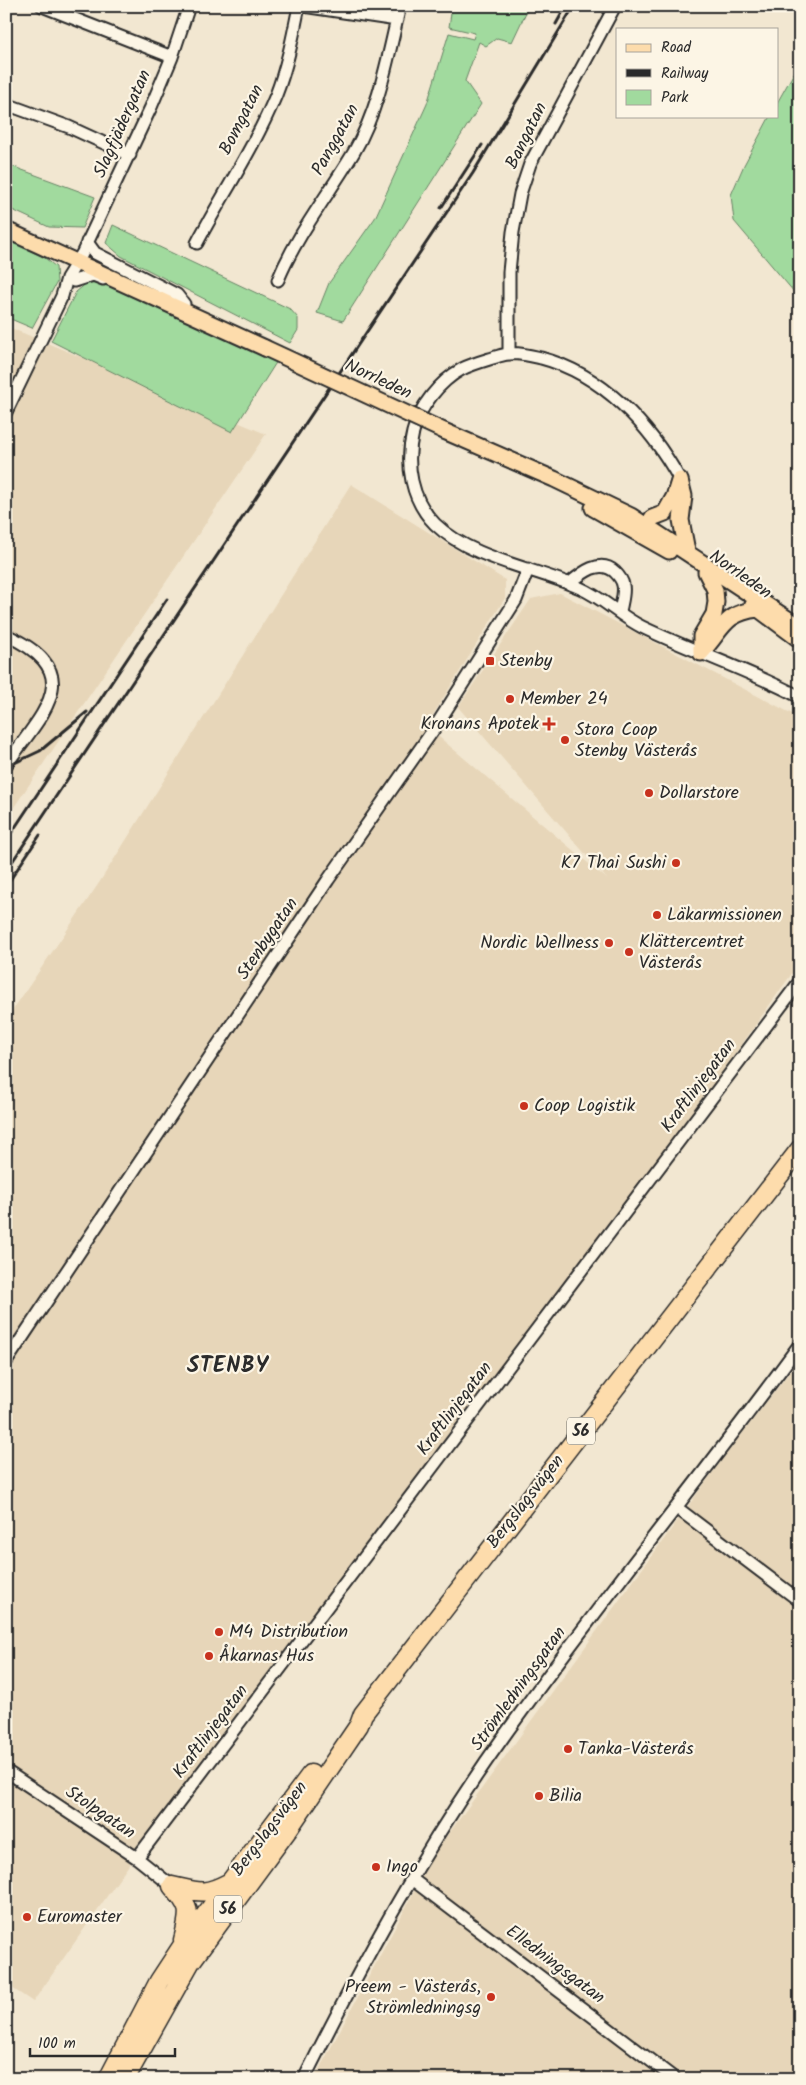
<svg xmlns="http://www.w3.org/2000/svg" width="806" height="2085" font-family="Kalam,sans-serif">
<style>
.built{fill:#e7d6b9}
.green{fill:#a1da9e;stroke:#668264}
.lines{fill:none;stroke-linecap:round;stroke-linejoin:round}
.minor-casing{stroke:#2b2b2b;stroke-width:15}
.major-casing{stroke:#2b2b2b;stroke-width:19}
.highway-casing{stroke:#2b2b2b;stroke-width:21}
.minor{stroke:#fcf5e5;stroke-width:11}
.major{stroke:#fddcac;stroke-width:15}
.highway{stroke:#fddcac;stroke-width:18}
.rail{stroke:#2b2b2b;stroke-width:3}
.major-bridge-casing{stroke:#2b2b2b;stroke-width:19;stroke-linecap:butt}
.major-bridge{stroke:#fddcac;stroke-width:15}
.poi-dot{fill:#c8321e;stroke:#fcf5e5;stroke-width:2}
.labels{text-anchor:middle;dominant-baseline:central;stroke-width:4.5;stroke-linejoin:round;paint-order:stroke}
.shield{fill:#fcf5e5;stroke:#6a6863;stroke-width:1}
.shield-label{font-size:16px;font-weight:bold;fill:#2b2b2b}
.street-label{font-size:18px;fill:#2b2b2b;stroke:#fcf5e5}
.poi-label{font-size:18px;fill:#2b2b2b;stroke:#fcf5e5;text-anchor:start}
.district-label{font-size:22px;font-weight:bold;letter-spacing:1px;fill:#2b2b2b;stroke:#fcf5e5}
</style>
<rect width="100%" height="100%" fill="#f2e7d1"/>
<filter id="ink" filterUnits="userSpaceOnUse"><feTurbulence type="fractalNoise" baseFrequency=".02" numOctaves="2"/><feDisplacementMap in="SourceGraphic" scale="10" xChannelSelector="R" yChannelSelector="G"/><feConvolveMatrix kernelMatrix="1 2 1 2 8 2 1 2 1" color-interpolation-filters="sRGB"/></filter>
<g filter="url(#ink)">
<!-- built -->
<path class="built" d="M6,326L266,434L6,819Z
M351,484L505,580V598L426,726L607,879L458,707L531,599L560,593L800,718V962L623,1212L465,1412L350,1570L133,1859L33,2002L6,1984V1020L99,883Z
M800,1359V2079H314L436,1851L724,1457Z"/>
<!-- green -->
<path class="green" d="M452,6H529L512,42L497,38L486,46L479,42L465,81L481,104L343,321L317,313L329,283L375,218L427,104L449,33L473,39L475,33L449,27Z
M800,62V299L734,221L731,195L744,165L770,116H777V103Z
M6,164L95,197L82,228L49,227L6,207Z
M113,225L290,309L298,318V330L290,343L121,256L106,243Z
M6,239L45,258L56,267L57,282L32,328L6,317Z
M88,282L105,283L277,361L232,432L51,341L76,292Z"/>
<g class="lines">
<!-- minor casing -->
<g class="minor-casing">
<path id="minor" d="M42,6L172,57
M303,6L397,20
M6,104L69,127L130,155
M87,242L95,253L177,295L184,304
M197,243C223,194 255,146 276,95C287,67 293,36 299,6
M278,280C297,234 329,194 354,152C380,107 388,56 400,6
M74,281L93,275L103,279
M509,352V272L513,232L520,194L530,164L615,6
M6,412L62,296L67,278L82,254L151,107L172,57L189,6
M680,480C650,425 602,374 541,358C527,355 512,351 499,356C487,360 474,363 462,369C440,381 419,407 413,432C405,464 411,500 435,524C471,559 535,568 580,588C603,598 620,616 642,627C694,652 749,670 800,697
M570,583C582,573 600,558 615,572C618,575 622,579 623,585C625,593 621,604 620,612
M6,635C89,673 43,712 6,765
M6,1362L328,880L434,729L516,600L528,569
M677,1508L800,1601
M6,1771L137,1858L172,1886
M137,1858L800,981
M413,1880L675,2079
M304,2079C363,1961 427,1843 504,1736C599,1603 703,1476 800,1344"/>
</g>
<!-- major casing -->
<g class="major-casing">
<path id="major" d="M6,230L265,348
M444,431L554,479L631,516L800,627
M680,480L684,496L681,520L687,551
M593,508L669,551
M652,518L665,513L674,497L679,481
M753,605L800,640
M701,653V636L714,614L716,602L715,590L706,572
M701,653C723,630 723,613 758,609"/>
</g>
<!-- highway casing -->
<g class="highway-casing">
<path id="highway" d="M172,1886C192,1909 190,1911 183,1940
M172,1886C199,1892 203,1896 228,1883
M108,2079L159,1981L182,1946L311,1774
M125,2079L190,1963L287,1831L359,1725L363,1714L800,1149"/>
</g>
<!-- minor -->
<use href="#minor" class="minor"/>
<!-- major -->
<use href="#major" class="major"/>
<!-- highway -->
<use href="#highway" class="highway"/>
<!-- rail -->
<path class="rail" d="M556,24L566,6
M441,208L482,145
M6,767L40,751L87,712
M6,841L167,599
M6,871L473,173L574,6
M6,886L40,835
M6,1019L10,1014"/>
<!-- major-bridge casing -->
<g class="major-bridge-casing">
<path id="major-bridge" d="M265,348L444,431"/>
</g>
<!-- major-bridge -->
<use href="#major-bridge" class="major-bridge"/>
</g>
</g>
<!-- markers -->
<g class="poi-dot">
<rect x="485" y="656" width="10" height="10" rx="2.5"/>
<circle cx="510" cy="699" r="5"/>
<path d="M546.5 716.5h5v5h5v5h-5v5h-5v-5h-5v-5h5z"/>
<circle cx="565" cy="740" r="5"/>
<circle cx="649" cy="793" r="5"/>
<circle cx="676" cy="863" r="5"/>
<circle cx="657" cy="915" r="5"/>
<circle cx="609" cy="943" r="5"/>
<circle cx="629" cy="952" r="5"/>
<circle cx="524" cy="1106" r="5"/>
<circle cx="219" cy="1632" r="5"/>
<circle cx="209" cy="1656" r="5"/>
<circle cx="568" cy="1749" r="5"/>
<circle cx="539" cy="1796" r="5"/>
<circle cx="376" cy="1867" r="5"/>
<circle cx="27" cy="1917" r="5"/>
<circle cx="491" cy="1997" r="5"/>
</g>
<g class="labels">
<!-- shield labels -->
<g class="shield">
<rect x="567" y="1417.5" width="28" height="27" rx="4"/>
<rect x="214" y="1895.5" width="28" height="27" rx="4"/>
</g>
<g class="shield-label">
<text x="581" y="1431">56</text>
<text x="228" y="1909">56</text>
</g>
<!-- street labels -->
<g class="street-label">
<text transform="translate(242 120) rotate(-63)">Bomgatan</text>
<text transform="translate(123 124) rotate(-66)">Slagfjädergatan</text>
<text transform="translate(527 136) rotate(-64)">Bangatan</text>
<text transform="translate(336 140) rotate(-61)">Panggatan</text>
<text transform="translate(378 380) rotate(25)">Norrleden</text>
<text transform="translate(740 575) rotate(35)">Norrleden</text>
<text transform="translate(268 939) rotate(-56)">Stenbygatan</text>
<text transform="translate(699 1086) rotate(-53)">Kraftlinjegatan</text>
<text transform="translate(455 1409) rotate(-53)">Kraftlinjegatan</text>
<text transform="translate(526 1502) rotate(-52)">Bergslagsvägen</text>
<text transform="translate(519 1689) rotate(-54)">Strömledningsgatan</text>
<text transform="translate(211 1732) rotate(-53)">Kraftlinjegatan</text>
<text transform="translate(100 1813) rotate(34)">Stolpgatan</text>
<text transform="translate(270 1829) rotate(-53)">Bergslagsvägen</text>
<text transform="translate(555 1965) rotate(37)">Elledningsgatan</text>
</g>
<!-- poi labels -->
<g class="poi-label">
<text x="500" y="661">Stenby</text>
<text x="520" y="699">Member 24</text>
<text x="539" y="724" text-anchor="end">Kronans Apotek</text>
<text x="575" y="730">Stora Coop<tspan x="575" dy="21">Stenby Västerås</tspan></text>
<text x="659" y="793">Dollarstore</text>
<text x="666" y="863" text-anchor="end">K7 Thai Sushi</text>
<text x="667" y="915">Läkarmissionen</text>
<text x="639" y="942">Klättercentret<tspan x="639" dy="21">Västerås</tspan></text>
<text x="599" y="943" text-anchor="end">Nordic Wellness</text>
<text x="534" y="1106">Coop Logistik</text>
<text x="229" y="1632">M4 Distribution</text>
<text x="219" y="1656">Åkarnas Hus</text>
<text x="578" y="1749">Tanka-Västerås</text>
<text x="549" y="1796">Bilia</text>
<text x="386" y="1867">Ingo</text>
<text x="37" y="1917">Euromaster</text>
<text x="481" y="1987" text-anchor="end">Preem - Västerås,<tspan x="481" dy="21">Strömledningsg</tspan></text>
</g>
<!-- district labels -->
<g class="district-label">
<text x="228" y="1366">STENBY</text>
</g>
</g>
<!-- margin -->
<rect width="806" height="2085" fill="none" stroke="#fcf5e5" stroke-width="25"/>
<rect x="12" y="12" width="781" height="2060" fill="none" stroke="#2b2b2b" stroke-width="2" filter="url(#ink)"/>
<!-- legend -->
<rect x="616" y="28" width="162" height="90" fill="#fcf5e5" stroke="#a8a49b"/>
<rect x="626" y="44" width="25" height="8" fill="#fddcac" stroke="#a8a49b"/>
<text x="661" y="52" font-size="15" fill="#2b2b2b">Road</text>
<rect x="626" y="69" width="25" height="8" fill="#2b2b2b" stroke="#a8a49b"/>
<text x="661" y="78" font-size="15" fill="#2b2b2b">Railway</text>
<rect x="626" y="90" width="25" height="15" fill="#a1da9e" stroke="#a8a49b"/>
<text x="661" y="102" font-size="15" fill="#2b2b2b">Park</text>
<!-- scale -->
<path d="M30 2048v8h145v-8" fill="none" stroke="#2b2b2b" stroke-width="2.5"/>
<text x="38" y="2048" font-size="15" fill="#2b2b2b" stroke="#fcf5e5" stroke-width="4" paint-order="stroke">100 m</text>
</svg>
